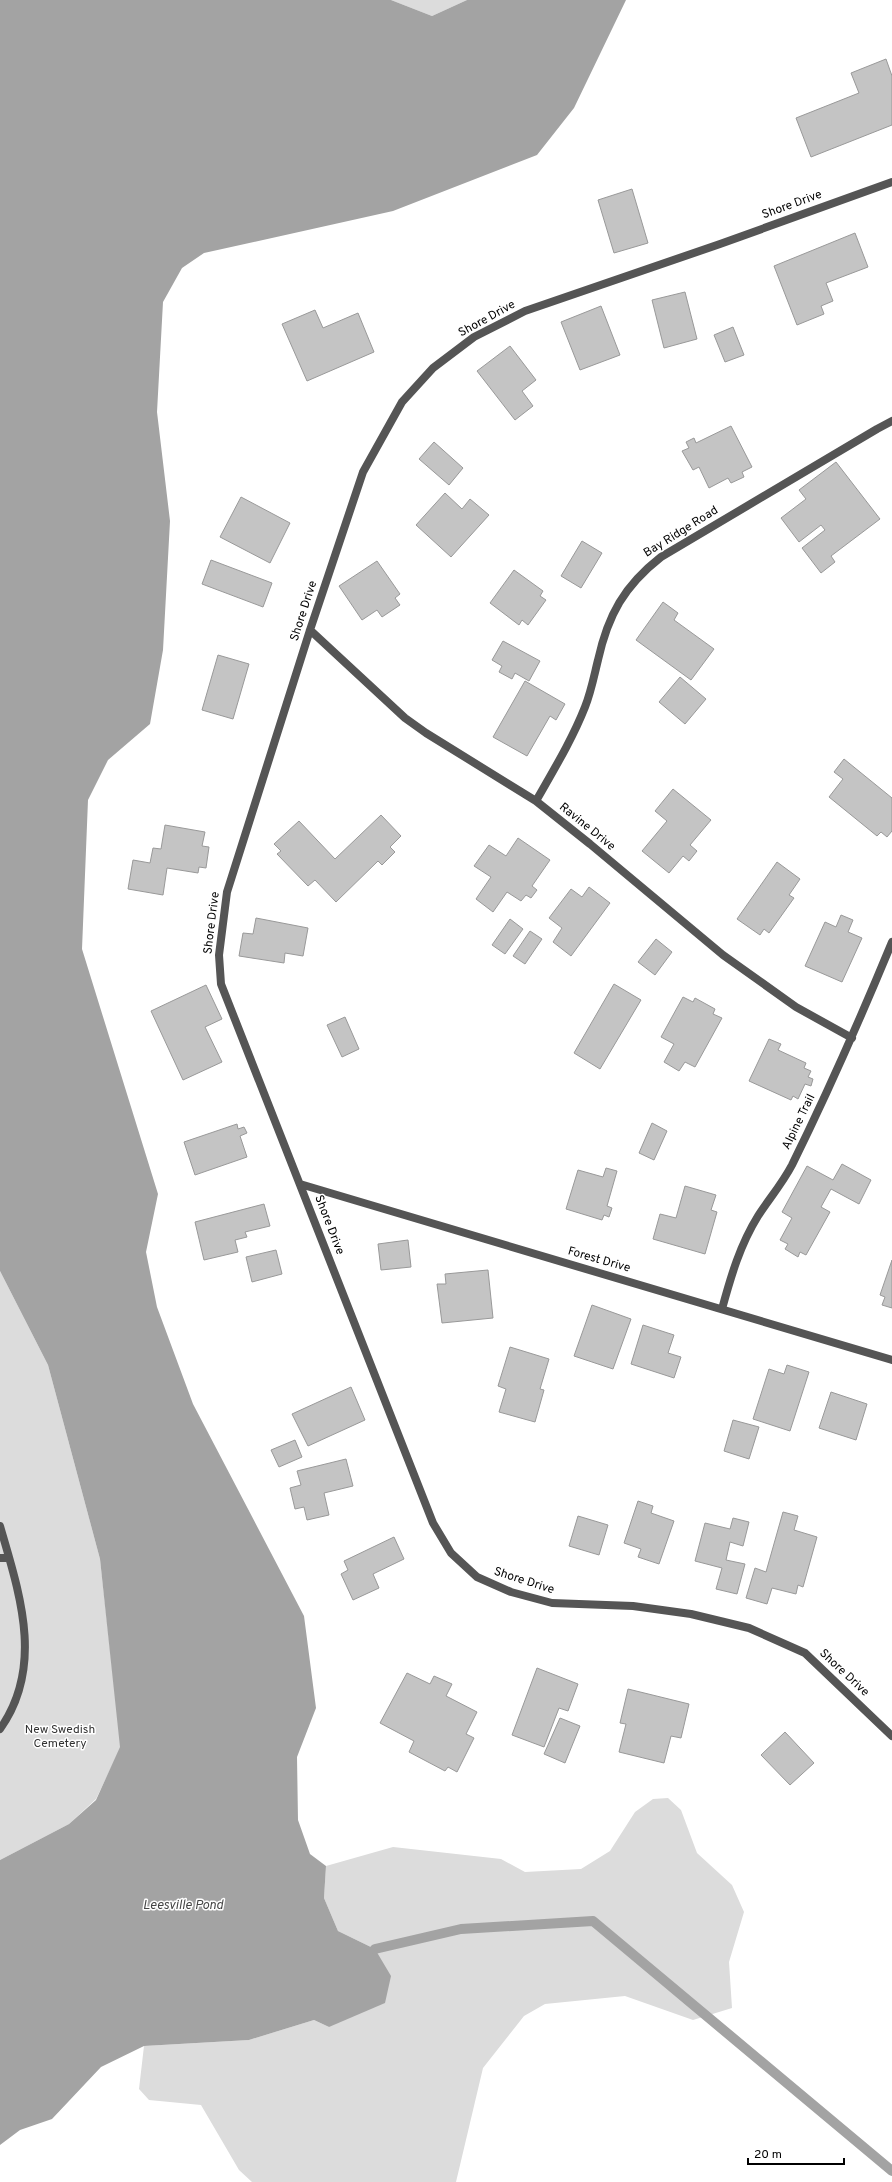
<svg xmlns="http://www.w3.org/2000/svg" width="892" height="2182" font-family="Overpass,sans-serif">
<style>
.green{fill:#dcdcdc}
.water{fill:#a3a3a3}
.lines{fill:none;stroke-linecap:round;stroke-linejoin:round}
.stream{stroke:#a3a3a3;stroke-width:10}
.building{fill:#c4c4c4;stroke:#999}
.lane{stroke:#555;stroke-width:8}
.street{stroke:#555;stroke-width:8}
.labels{text-anchor:middle;dominant-baseline:central;stroke-width:3;stroke-linejoin:round;paint-order:stroke}
.street-label{font-size:12px;fill:#000;stroke:#fff}
.park-label{font-size:12px;fill:#333;stroke:#fff}
.water-label{font-size:13px;font-style:italic;fill:#444;stroke:#fff}
</style>
<rect width="100%" height="100%" fill="#fff"/>
<!-- green -->
<path class="green" d="M391,0H467L432,16Z
M0,1271L48,1365L100,1559L121,1747L96,1799L69,1824L0,1860Z
M668,1798L681,1810L697,1853L732,1885L744,1912L729,1962L732,2008L693,2020L625,1996L545,2004L524,2016L483,2068L456,2182H252L239,2170L201,2105L149,2100L139,2089L144,2046L249,2040L314,2020L329,2027L375,1949L338,1931L324,1898L326,1866L393,1847L501,1859L525,1872L581,1869L610,1851L635,1812L653,1799Z"/>
<!-- water -->
<path class="water" d="M0,0H391L432,16L467,0H626L574,108L537,155L393,211L204,253L182,268L163,302L157,412L170,521L163,650L150,724L108,760L88,800L82,949L158,1194L146,1252L157,1307L193,1404L304,1616L316,1708L297,1757L298,1820L310,1854L326,1866L324,1898L338,1931L375,1949L391,1976L385,2003L329,2027L314,2020L249,2040L144,2046L101,2067L52,2119L20,2130L0,2145V1860L69,1824L96,1800L120,1747L100,1559L48,1365L0,1271Z"/>
<g class="lines">
<!-- stream -->
<path class="stream" d="M375,1949L461,1929L593,1921L892,2171"/>
</g>
<!-- building -->
<path class="building" d="M886,59L892,76V125L811,157L796,118L859,93L851,73Z
M632,189L648,243L614,253L598,200Z
M855,233L868,267L826,283L833,301L821,306L824,314L797,325L774,266Z
M685,292L697,339L664,348L652,300Z
M601,306L620,355L580,370L561,322Z
M315,310L323,328L358,313L374,352L307,381L282,324Z
M733,327L744,355L725,362L714,335Z
M510,346L536,380L522,391L533,406L515,420L477,371Z
M731,426L752,467L742,472L744,477L731,483L728,478L709,488L699,467L693,470L682,451L689,448L686,442L694,438L696,443Z
M434,442L463,468L449,485L419,459Z
M836,462L880,519L831,556L835,562L821,573L802,548L825,530L821,525L799,542L781,518L806,499L799,490Z
M445,493L462,509L470,499L489,515L451,557L416,525Z
M241,497L290,523L270,563L220,537Z
M582,541L602,553L581,588L561,576Z
M211,560L272,583L263,607L202,584Z
M377,561L400,594L395,598L400,605L382,617L377,610L362,620L339,586Z
M514,570L543,591L540,596L546,600L528,625L522,620L519,625L490,603Z
M663,602L678,613L674,620L714,649L691,680L636,640Z
M503,641L540,661L529,681L515,673L512,679L499,672L502,666L492,660Z
M218,655L249,664L233,719L202,710Z
M680,677L706,699L685,724L659,702Z
M525,681L565,704L556,720L550,716L527,756L493,737Z
M844,759L892,798V831L887,837L881,832L877,836L829,797L843,779L834,772Z
M673,789L711,820L690,845L697,851L689,861L683,856L669,873L642,851L667,821L655,811Z
M381,815L401,836L390,847L395,852L382,865L378,861L336,902L315,880L308,886L277,854L281,851L274,844L299,821L335,859Z
M165,825L205,832L202,846L209,847L206,868L199,867L198,873L167,868L163,895L128,889L133,860L150,863L153,848L161,849Z
M518,838L550,860L532,886L537,890L531,898L526,895L521,901L507,892L493,912L476,899L491,877L474,866L489,845L506,856Z
M777,862L800,879L789,895L794,898L769,933L764,929L760,935L737,919Z
M589,887L610,903L571,956L553,942L562,928L549,918L571,889L582,897Z
M841,915L853,920L848,932L862,938L842,982L805,966L825,922L836,927Z
M256,918L308,928L303,956L285,953L284,963L239,956L243,933L253,934Z
M510,919L523,929L505,954L492,945Z
M530,931L542,939L525,964L513,956Z
M656,939L672,952L655,975L638,962Z
M614,984L641,1000L600,1069L574,1053Z
M206,985L222,1019L205,1027L222,1062L183,1080L151,1011Z
M683,997L693,1002L695,998L715,1009L713,1014L722,1018L695,1067L685,1062L679,1071L664,1062L674,1044L661,1037Z
M345,1017L359,1049L342,1057L327,1025Z
M769,1039L781,1044L778,1050L806,1063L804,1068L811,1071L808,1077L813,1079L811,1086L805,1084L798,1099L793,1096L791,1100L749,1081Z
M652,1123L667,1131L654,1160L639,1153Z
M237,1124L238,1129L244,1127L247,1133L240,1136L247,1157L195,1175L184,1142Z
M842,1164L871,1180L859,1204L831,1189L821,1207L830,1212L806,1255L800,1252L798,1257L785,1249L788,1244L780,1240L792,1218L782,1212L807,1166L833,1180Z
M606,1168L617,1171L607,1206L612,1208L609,1217L604,1215L602,1220L566,1209L578,1170L603,1177Z
M685,1186L716,1195L711,1210L717,1212L705,1254L653,1239L660,1214L676,1218Z
M264,1204L270,1226L245,1232L247,1237L235,1240L238,1252L204,1260L195,1222Z
M408,1240L411,1267L381,1270L378,1244Z
M276,1250L282,1274L252,1282L246,1257Z
M892,1260V1308L882,1305L885,1297L880,1295Z
M488,1270L493,1318L442,1323L437,1284H446L445,1274Z
M592,1305L631,1319L613,1369L574,1356Z
M643,1325L674,1335L668,1353L681,1357L674,1378L631,1364Z
M510,1347L549,1359L540,1389L544,1390L535,1422L499,1412L506,1389L498,1386Z
M787,1365L809,1372L790,1431L753,1419L769,1369L784,1374Z
M351,1387L365,1420L308,1446L292,1414Z
M831,1392L867,1404L856,1440L819,1428Z
M733,1420L759,1427L749,1459L724,1451Z
M295,1440L302,1457L279,1467L271,1450Z
M346,1459L353,1486L324,1493L329,1515L307,1520L304,1507L295,1509L290,1488L301,1485L297,1471Z
M638,1501L653,1506L651,1513L674,1521L659,1564L638,1557L641,1549L624,1543Z
M783,1512L798,1516L794,1530L817,1537L803,1587L798,1585L796,1594L772,1588L767,1604L746,1598L755,1568L766,1572Z
M578,1516L608,1525L599,1555L569,1546Z
M733,1518L749,1522L743,1546L730,1542L726,1560L745,1564L737,1594L716,1589L722,1568L695,1561L705,1523L730,1529Z
M394,1537L404,1559L373,1574L379,1588L353,1600L341,1574L348,1570L344,1561Z
M537,1668L578,1684L568,1711L559,1708L544,1747L512,1735Z
M407,1673L430,1684L434,1676L452,1684L446,1696L477,1712L466,1734L474,1738L457,1772L448,1767L445,1771L409,1752L414,1741L380,1723Z
M628,1689L689,1704L681,1738L671,1736L664,1763L619,1752L626,1724L620,1723Z
M560,1718L580,1726L565,1763L544,1754Z
M785,1732L814,1763L790,1785L761,1755Z"/>
<g class="lines">
<!-- lane -->
<path class="lane" d="M0,1526C19,1592 45,1666 0,1729
M0,1558H9"/>
<!-- street -->
<path class="street" d="M892,182L720,244L525,311L474,337L433,368L402,402L363,472L310,630L227,892L219,955L221,984L433,1523L451,1553L477,1577L511,1592L552,1603L633,1606L691,1614L749,1628L805,1653L892,1736
M310,630L405,718L426,733L536,801L590,844L723,955L796,1007L852,1038
M536,801C553,771 572,740 585,707C591,692 594,676 598,660C608,615 624,586 661,557L877,429L892,421
M300,1184L892,1360
M722,1309C731,1276 740,1245 758,1216C769,1199 782,1184 792,1165C828,1092 861,1017 892,942"/>
</g>
<g class="labels">
<!-- street labels -->
<g class="street-label">
<text transform="translate(792 205) rotate(-20)">Shore Drive</text>
<text transform="translate(487 319) rotate(-29)">Shore Drive</text>
<text transform="translate(681 532) rotate(-32)">Bay Ridge Road</text>
<text transform="translate(304 611) rotate(-72)">Shore Drive</text>
<text transform="translate(587 827) rotate(39)">Ravine Drive</text>
<text transform="translate(212 923) rotate(-83)">Shore Drive</text>
<text transform="translate(799 1122) rotate(-64)">Alpine Trail</text>
<text transform="translate(329 1225) rotate(69)">Shore Drive</text>
<text transform="translate(599 1260) rotate(16)">Forest Drive</text>
<text transform="translate(524 1581) rotate(18)">Shore Drive</text>
<text transform="translate(844 1673) rotate(43)">Shore Drive</text>
</g>
<!-- park labels -->
<g class="park-label">
<text x="60" y="1730">New Swedish<tspan x="60" dy="14">Cemetery</tspan></text>
</g>
<!-- water labels -->
<g class="water-label">
<text x="183" y="1906">Leesville Pond</text>
</g>
</g>
<!-- scale -->
<path d="M748 2158v6h96v-6" fill="none" stroke="#000000" stroke-width="2"/>
<text x="754" y="2158" font-size="12" fill="#000000" stroke="#ffffff" stroke-width="3" paint-order="stroke">20 m</text>
</svg>
